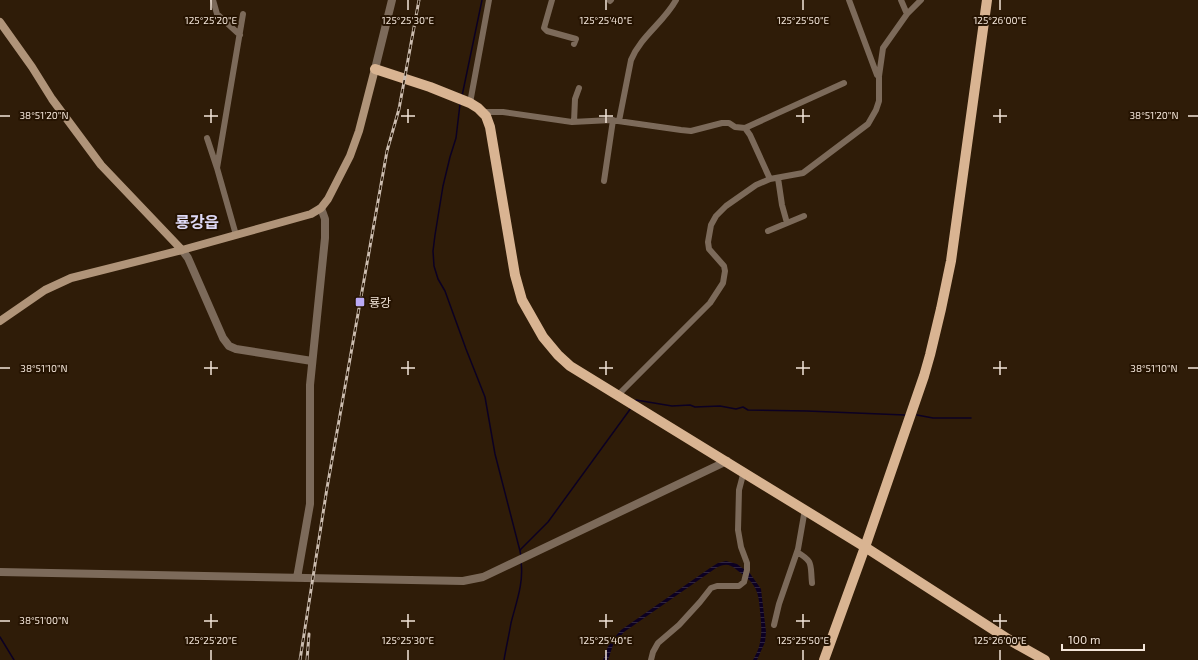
<svg xmlns="http://www.w3.org/2000/svg" width="1198" height="660" font-family="'Exo 2','Noto Sans KR',sans-serif">
<style>
.water{fill:url(#water-rules)}
.lines{fill:none;stroke-linecap:round;stroke-linejoin:round}
.stream{stroke:#0c0023;stroke-width:1.5}
.minor{stroke:#7c6a5a;stroke-width:6}
.tertiary{stroke:#7c6a5a;stroke-width:8}
.secondary{stroke:#b09479;stroke-width:8}
.primary{stroke:#d9b492;stroke-width:10}
.rail-casing{stroke:#ccbdb0;stroke-width:3}
.rail{stroke:#251301;stroke-width:1.5;stroke-dasharray:4.5;stroke-linecap:butt}
.ticks{fill:none;stroke:#f3e5d9;stroke-width:1.5}
.poi-dot{fill:#bbaaf6;stroke:#251301;stroke-width:1.5}
.labels{text-anchor:middle;dominant-baseline:central;stroke-width:4;stroke-linejoin:round;paint-order:stroke}
.poi-label{font-size:12px;fill:#f3e5d9;stroke:#251301;text-anchor:start}
.district-label{font-size:16px;font-weight:bold;fill:#ded9f6;stroke:#251301}
.ticks-label{font-size:10px;text-anchor:middle;fill:#f3e5d9;stroke:#251301;stroke-width:4;stroke-linejoin:round;paint-order:stroke}
</style>
<defs>
<pattern id="water-rules" width="6" height="5" patternUnits="userSpaceOnUse"><rect width="6" height="5" fill="#0c0023"/><path d="M0 2.5h6" fill="none" stroke="#302542"/></pattern>
</defs>
<rect width="100%" height="100%" fill="#2f1c08"/>
<!-- water -->
<path class="water" d="M726,561L737,564L745,570L744,575C733,568 730,560 716,568L624,632L613,645L608,660H603L609,644L621,630L710,568L718,563Z
M749,572L761,589L766,632L765,642L757,660H753C763,644 762,629 760,611C759,598 758,587 747,578Z"/>
<g class="lines">
<!-- stream -->
<path class="stream" d="M462,96L482,0
M460,104L456,138L450,157L443,186L435,235L433,251L434,266L438,279L445,291L466,349L485,397L495,454L520,551
M635,402L636,400L672,406L690,405L695,407L720,406L736,409L743,407L748,410L807,411L905,415
M917,415L933,418H971
M521,556L520,551L521,549L548,522L631,408
M0,637L14,660
M504,660C506,648 509,635 511,623C516,603 524,583 521,562"/>
<!-- minor -->
<path class="minor" d="M213,0L217,14L240,35
M552,0L544,28L547,31L576,39L574,44
M849,0L877,75L879,76
M901,0L907,14
M610,1L611,0
M470,103L489,0
M482,112H503L572,122L611,120L681,130L691,131L722,123H729L735,127L745,128L750,135L770,179
M619,121L631,60C641,36 664,22 676,0
M574,122L575,99L579,88
M745,128L844,83
M207,138L217,168L236,235
M217,168L243,14
M778,178L782,205L787,223
M604,181L613,120
M768,231L804,216
M618,395L710,303L723,283L725,271L724,266L709,249L708,242L711,225L716,216L726,206L756,185L770,179L803,173L868,124L876,110L879,101V76L883,48L907,14L921,0
M797,552C814,562 810,564 812,583
M774,625L779,604L798,549L805,509
M651,660L653,652L658,643L679,625L700,602L711,588L717,586H739L744,582L747,570V563L741,547L738,530L739,490L744,471"/>
<!-- tertiary -->
<path class="tertiary" d="M375,69L392,0
M182,250L188,258L223,338L229,346L236,349L312,361
M0,572L463,581L483,577L727,461
M297,578L310,504V385L325,238V219L321,208"/>
<!-- secondary -->
<path class="secondary" d="M0,22L32,67L52,99L101,165L182,250
M0,321L45,290L71,278L182,250L311,214L321,208L328,199L350,156L359,131L375,69"/>
<!-- primary -->
<path class="primary" d="M375,69L430,87L470,103L478,108L486,116L490,127L515,275L522,300L543,337L558,355L570,366L865,547L1011,641L1045,660
M824,660L865,547L924,376L930,355L941,309L951,261L987,0"/>
<!-- rail casing -->
<g class="rail-casing">
<path id="rail" d="M300,660L327,488L387,151L399,109L419,0
M307,660L309,634"/>
</g>
<!-- rail -->
<use href="#rail" class="rail"/>
</g>
<!-- ticks -->
<path class="ticks" d="M211,0V10M408,0V10M606,0V10M803,0V10M1000,0V10M211,109V123M408,109V123M606,109V123M803,109V123M1000,109V123M0,116H10M204,116H218M401,116H415M599,116H613M796,116H810M993,116H1007M1188,116H1198M211,361V375M408,361V375M606,361V375M803,361V375M1000,361V375M0,368H10M204,368H218M401,368H415M599,368H613M796,368H810M993,368H1007M1188,368H1198M211,614V628M408,614V628M606,614V628M803,614V628M1000,614V628M0,621H10M204,621H218M401,621H415M599,621H613M796,621H810M993,621H1007M211,650V660M408,650V660M606,650V660M803,650V660M1000,650V660"/>
<!-- markers -->
<rect class="poi-dot" x="355" y="297" width="10" height="10" rx="2"/>
<g class="labels">
<!-- poi labels -->
<g class="poi-label">
<text x="369" y="302">룡강</text>
</g>
<!-- district labels -->
<g class="district-label">
<text x="197" y="221">룡강읍</text>
</g>
</g>
<g class="ticks-label">
<text x="211" y="24">125°25'20"E</text>
<text x="408" y="24">125°25'30"E</text>
<text x="606" y="24">125°25'40"E</text>
<text x="803" y="24">125°25'50"E</text>
<text x="1000" y="24">125°26'00"E</text>
<text x="44" y="119">38°51'20"N</text>
<text x="1154" y="119">38°51'20"N</text>
<text x="44" y="372">38°51'10"N</text>
<text x="1154" y="372">38°51'10"N</text>
<text x="44" y="624">38°51'00"N</text>
<text x="211" y="644">125°25'20"E</text>
<text x="408" y="644">125°25'30"E</text>
<text x="606" y="644">125°25'40"E</text>
<text x="803" y="644">125°25'50"E</text>
<text x="1000" y="644">125°26'00"E</text>
</g>
<!-- scale -->
<path d="M1062 644v6h82v-6" fill="none" stroke="#f3e5d9" stroke-width="2"/>
<text x="1068" y="644" font-size="12" fill="#f3e5d9" stroke="#251301" stroke-width="3" paint-order="stroke">100 m</text>
</svg>
